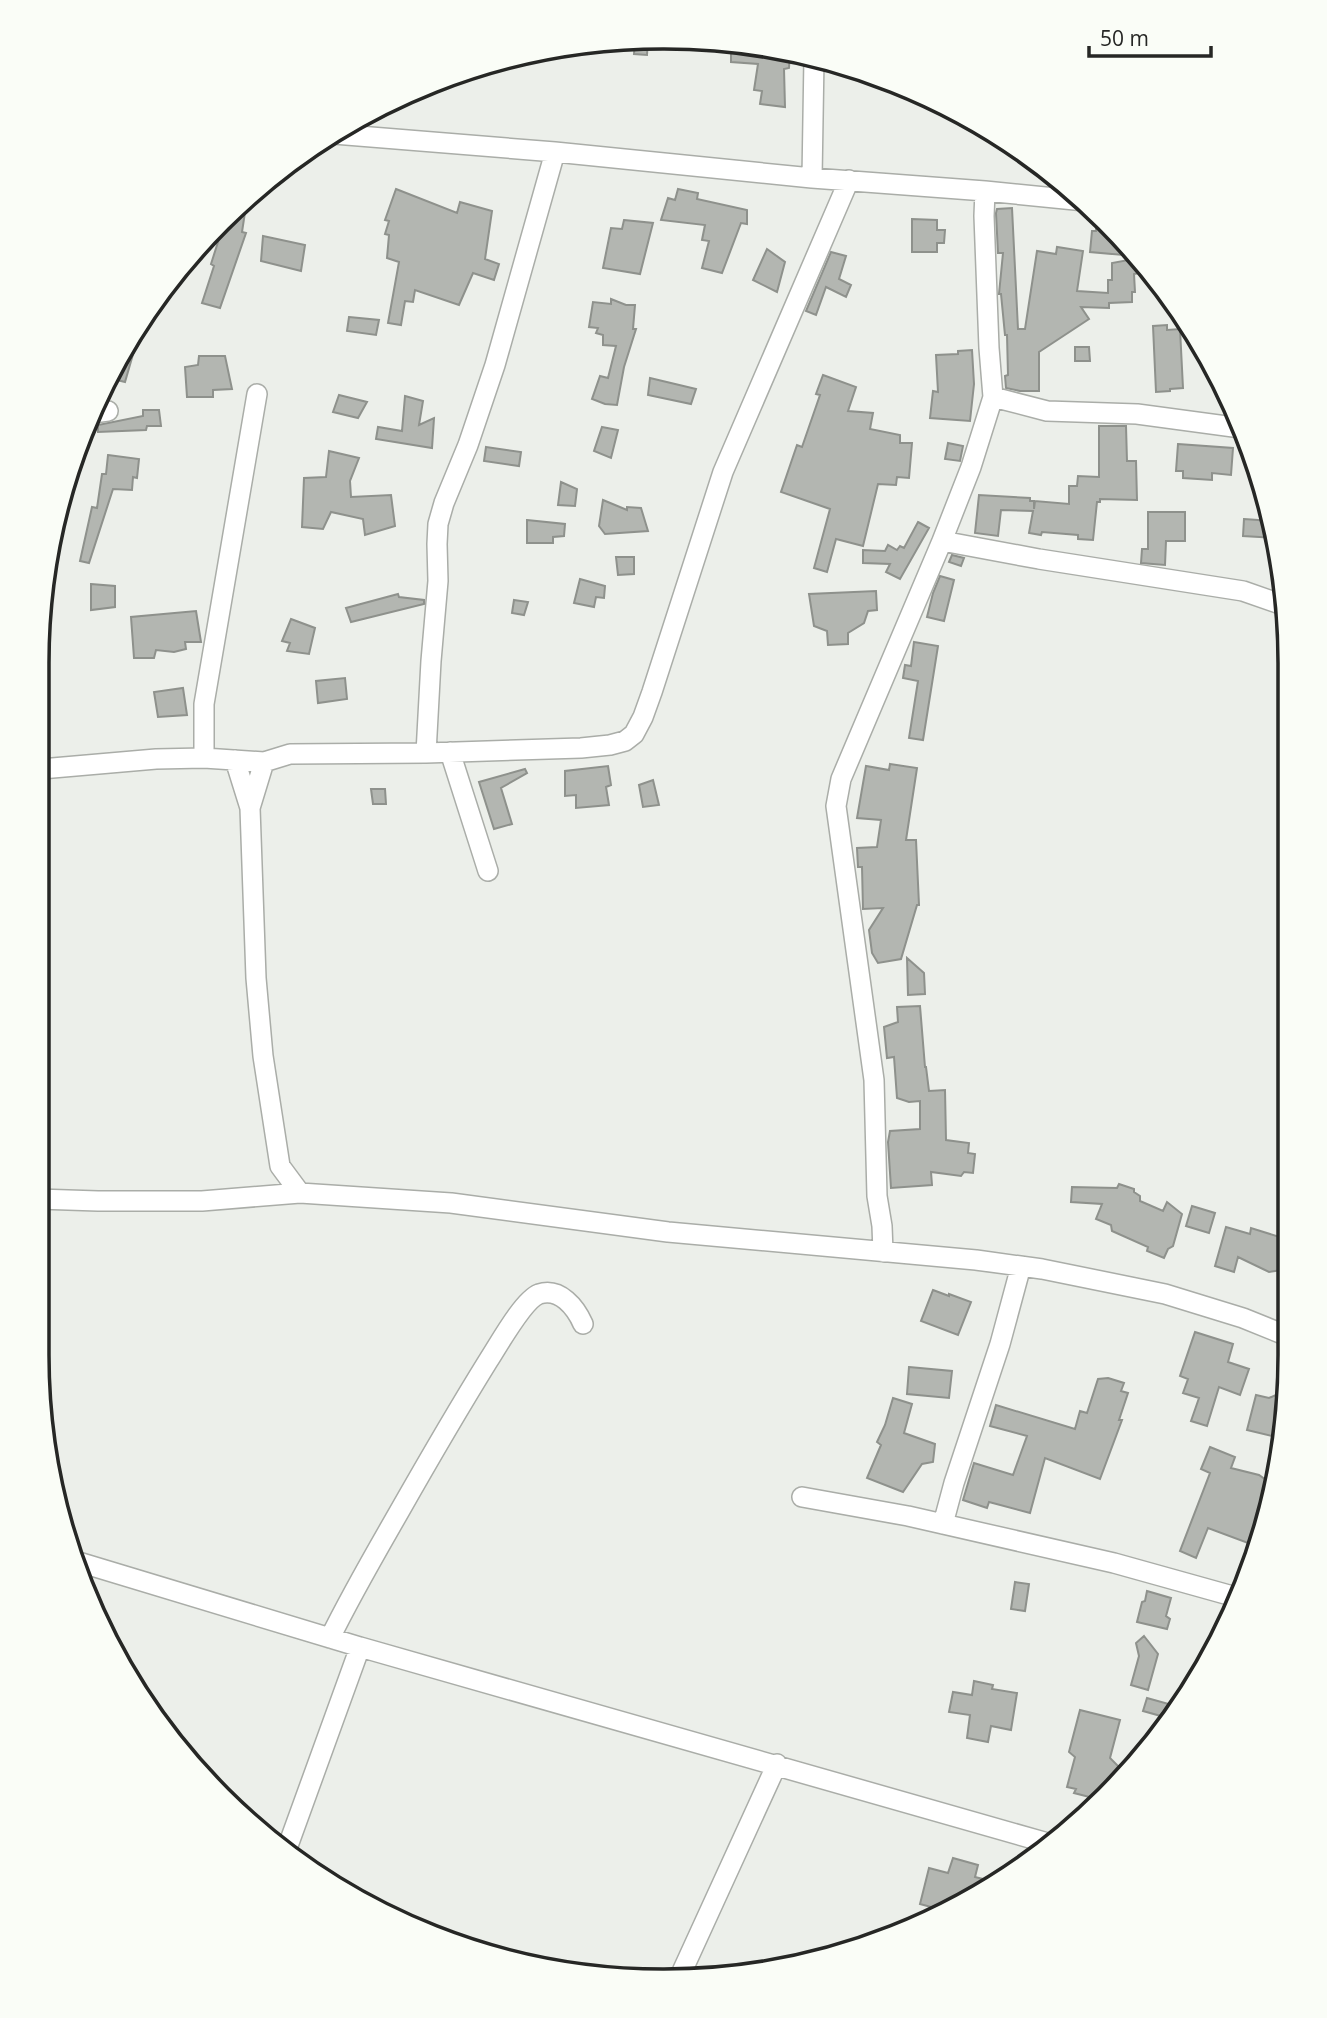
<svg xmlns="http://www.w3.org/2000/svg" width="1327" height="2018" font-family="'Open Sans',sans-serif">
<style>
.building{fill:#b3b6b1;stroke:#8e918c;stroke-width:2}
.lines{fill:none;stroke-linecap:round;stroke-linejoin:round}
.minor-casing{stroke:#aaada8;stroke-width:22}
.minor{stroke:#fff;stroke-width:19}
.rim{fill:none;stroke:#262725;stroke-width:3.5}
</style>
<rect width="100%" height="100%" fill="#ecefea"/>
<!-- building -->
<path class="building" d="M635,38L648,39L647,55L634,54Z
M731,42L790,52L789,68L784,69L785,107L760,104L762,91L754,90L758,64L731,62Z
M396,189L457,213L460,202L492,211L485,259L499,264L494,280L473,273L459,305L415,290L413,302L405,301L401,325L388,323L399,262L387,258L389,235L385,234L389,221L385,220Z
M678,189L698,193L697,199L747,210V224L741,223L722,273L702,268L709,241L702,240L705,225L661,220L668,198L675,200Z
M247,199L242,232L246,233L220,308L202,303L214,266L211,264L225,220Z
M1012,208L1018,329H1025L1037,251L1056,254L1057,247L1083,251L1077,291L1108,293V280H1112V263L1139,258L1151,271L1134,274L1135,292H1132V302L1109,303V308L1081,307L1089,319L1039,352V391H1020L1006,388L1005,376L1008,375L1007,335H1005L1001,294H999L1003,253H998L996,213L997,209Z
M1097,214L1124,243L1123,255L1090,252L1092,231H1096Z
M912,219L937,220V230H945L944,243H937V252H912Z
M624,220L653,223L640,274L603,268L611,228L622,229Z
M263,236L305,245L301,271L261,261Z
M767,249L785,262L777,292L753,280Z
M831,252L846,256L839,279L851,285L846,297L826,287L816,315L806,311Z
M611,299L626,305H635L633,329H636L624,367L617,405L605,404L592,399L600,376L608,378L616,346L603,345V335L596,333L598,328L589,327L593,302L611,304Z
M349,317L379,320L376,335L347,331Z
M1167,325V330L1180,329L1183,388L1170,389V391L1156,392L1153,326Z
M136,335L138,337L125,382L109,378L112,371Z
M1075,347H1089L1090,361H1075Z
M972,350L974,384L970,421L930,418L933,391L938,392L936,355L958,354V351Z
M199,356H225L232,389L213,390V397H187L185,367L198,365Z
M823,375L856,387L848,411L873,413L870,429L900,435V443H912L909,478L897,477L896,485L878,484L863,546L836,539L827,572L814,568L830,509L781,492L797,445L802,447L820,395L816,394Z
M650,378L696,389L691,404L648,395Z
M339,395L367,402L358,418L333,412Z
M405,396L423,401L419,425L434,418L432,448L376,439L378,427L402,431Z
M143,410H159L161,426H147L146,430L98,432V425L143,416Z
M1099,426H1126L1127,461H1136L1137,500L1100,499V502H1097L1093,540L1078,539V535L1042,532L1041,535L1029,533L1033,511L1001,510L998,536L975,533L979,495L1030,498V501H1034V509L1035,501L1069,504V486H1077L1078,476L1099,477Z
M602,427L618,430L611,458L594,451Z
M948,443L963,446L960,461L945,459Z
M1178,444L1233,448L1231,475L1212,473V480L1183,478V471H1176Z
M486,447L521,452L519,466L484,461Z
M329,451L359,458L350,481L351,497L391,495L395,526L365,535L363,519L331,512L323,529L302,527L304,478L326,477Z
M108,455L139,459L137,478L133,477L132,490L113,489L89,563L80,561L92,507L97,508L102,474H106Z
M561,482L577,489L575,506L558,505Z
M603,500L627,510V507L641,508L648,531L605,534L599,526Z
M1148,512H1185V541H1166L1165,565L1141,563L1142,549H1148Z
M1244,519L1272,521L1275,538L1243,536Z
M527,520L565,524L564,536L553,537V543H527Z
M918,522L929,528L900,579L886,572L890,564L863,563V550L885,551L888,545L897,550L900,546L904,548Z
M952,555L964,558L961,566L949,562Z
M616,557H634V574L618,575Z
M940,576L954,580L944,621L927,617L933,593Z
M580,579L605,586L604,598L596,597L594,607L574,603Z
M91,584L115,586V607L91,610Z
M876,591L877,610L868,611L864,623L848,633V644L828,645L827,631L814,626L809,594Z
M398,594L399,597L424,600V604L351,622L346,608Z
M514,600L528,602L524,615L512,613Z
M196,611L201,642H185L186,649L174,652L156,650L154,658H134L131,617Z
M291,619L315,628L309,654L287,651L290,643L282,641Z
M914,642L938,646L923,740L909,738L918,681L903,678L905,665L911,666Z
M345,678L347,699L318,703L316,681Z
M183,688L187,715L158,717L154,692Z
M890,764L917,768L906,840H916L919,905H917L901,959L878,963L872,953L869,930L883,908L863,909L862,867H858L857,848L877,847L881,820L857,818L866,766L889,770Z
M608,766L611,785L606,787L609,805L576,808V795L565,796V771Z
M525,769L527,773L501,788L512,824L494,829L479,782Z
M653,780L659,805L643,807L639,785Z
M371,789H385L386,804H373Z
M907,958L924,973L925,994L908,995Z
M920,1006L925,1067H926L929,1091L945,1090L946,1140L969,1143L968,1153L975,1154L973,1173L964,1172L961,1176L931,1172L932,1185L891,1188L888,1142L890,1131L920,1129V1101L909,1102L897,1098L894,1057L887,1058L884,1027L898,1022L897,1007Z
M1119,1184L1134,1189V1192L1140,1196V1201L1163,1211L1167,1202L1182,1214L1173,1246L1168,1249L1164,1258L1147,1251L1148,1247L1112,1231L1111,1225L1096,1219L1102,1204L1071,1202L1072,1187L1117,1188Z
M1192,1206L1215,1213L1209,1233L1186,1226Z
M1226,1227L1250,1234L1251,1228L1286,1239V1258L1282,1270L1269,1272L1238,1257L1234,1272L1215,1266Z
M933,1290L949,1296V1294L971,1302L958,1335L921,1321Z
M1195,1332L1233,1344L1228,1362L1249,1369L1240,1395L1219,1387L1207,1426L1191,1421L1199,1398L1183,1393L1188,1379L1180,1376Z
M909,1367L952,1371L949,1398L907,1394Z
M1108,1378L1124,1383L1121,1391L1128,1393L1119,1420H1122L1100,1479L1045,1458L1030,1513L989,1502L987,1508L963,1500L974,1463L1013,1475L1027,1436L990,1426L996,1405L1075,1429L1080,1411L1087,1413L1098,1379Z
M1285,1391L1284,1439L1247,1430L1256,1395L1269,1398Z
M893,1398L912,1404L904,1433L935,1444L933,1462L922,1464L903,1492L867,1478L881,1445L877,1442L885,1425Z
M1210,1447L1235,1457L1231,1468L1259,1475L1266,1480L1265,1485L1269,1488L1256,1531L1253,1530L1248,1543L1208,1528L1196,1558L1180,1551L1210,1473L1201,1469Z
M1015,1582L1029,1584L1025,1611L1011,1609Z
M1147,1591L1171,1598L1166,1616L1170,1619L1167,1629L1137,1622L1142,1602L1145,1601Z
M1144,1636L1158,1654L1148,1690L1131,1685L1139,1656L1136,1643Z
M974,1681L993,1685L992,1689L1017,1693L1011,1730L991,1726L988,1742L967,1738L970,1715L949,1712L953,1692L972,1695Z
M1147,1698L1176,1706L1168,1718L1143,1711Z
M1080,1710L1120,1720L1110,1758L1120,1768L1124,1777L1097,1799L1074,1793L1076,1789L1067,1787L1075,1757L1069,1752Z
M953,1858L978,1865L975,1877L995,1882L977,1897L942,1910L920,1904L929,1868L948,1873Z"/>
<g class="lines">
<!-- minor casing -->
<g class="minor-casing">
<path id="minor" d="M334,134L555,152L812,178L985,191L1085,201
M812,178L814,58
M257,394L204,704V758L264,762L290,754L426,753L581,748L610,745L625,741L634,734L643,717L652,692L723,472L849,180
M993,397L1047,411L1137,414L1241,428
M93,413L108,411
M942,541L1039,559L1243,591L1286,606
M450,752L488,871
M426,753L431,661L438,581L437,544L438,524L444,503L468,445L495,365L555,152
M235,760L250,808
M264,762L250,808L256,978L263,1056L280,1166L300,1193
M41,769L156,759L204,758
M38,1199L98,1201H202L300,1193L451,1203L668,1232L976,1260L1042,1269L1165,1294L1243,1318L1285,1335
M883,1252L882,1226L877,1196L874,1080L836,806L841,779L942,541L971,467L993,397L989,348L984,216L985,191
M802,1497L908,1516L1114,1563L1236,1597
M943,1524L954,1483L1000,1344L1021,1266
M72,1560L360,1647L285,1854
M330,1638C351,1595 375,1554 399,1512C428,1461 457,1411 488,1361C498,1346 523,1300 539,1294C560,1287 576,1308 583,1324
M360,1647L1044,1842
M680,1976L777,1764"/>
</g>
<!-- minor -->
<use href="#minor" class="minor"/>
</g>
<!-- crop -->
<path d="M0 0H1327V2018H0ZM663 49H664A614 614 0 0 1 1278 663V1355A614 614 0 0 1 664 1969H663A614 614 0 0 1 49 1355V663A614 614 0 0 1 663 49Z" fill="#fafdf7" fill-rule="evenodd"/>
<path class="rim" d="M663 49H664A614 614 0 0 1 1278 663V1355A614 614 0 0 1 664 1969H663A614 614 0 0 1 49 1355V663A614 614 0 0 1 663 49Z"/>
<!-- scale -->
<path d="M1089 46v10h122v-10" fill="none" stroke="#262725" stroke-width="3.5"/>
<text x="1100" y="46" font-size="21" fill="#262725" stroke="#fafdf7" stroke-width="5" paint-order="stroke">50 m</text>
</svg>
